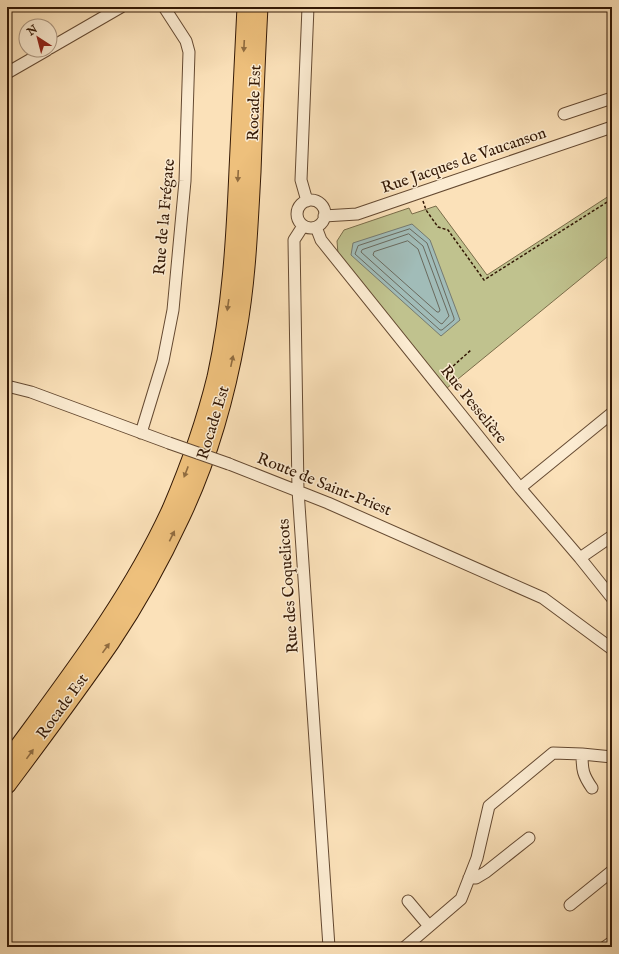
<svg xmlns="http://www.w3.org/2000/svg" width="619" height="954" font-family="'IM FELL English',serif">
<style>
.green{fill:#c0c28e;stroke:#7a6d4a}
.water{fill:#a1bcb8;stroke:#757a70}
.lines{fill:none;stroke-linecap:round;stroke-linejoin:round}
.shore{stroke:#6a6a5e;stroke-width:1}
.minor-casing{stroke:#654a32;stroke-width:13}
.highway-casing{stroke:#331805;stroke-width:19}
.path{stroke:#331805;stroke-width:1.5;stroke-dasharray:3 2;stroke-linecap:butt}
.minor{stroke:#fcecd2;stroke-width:11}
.highway{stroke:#eec07c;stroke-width:17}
.minor-bridge-casing{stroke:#654a32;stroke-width:13;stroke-linecap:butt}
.minor-bridge{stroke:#fcecd2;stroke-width:11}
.oneway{fill:#906c40}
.labels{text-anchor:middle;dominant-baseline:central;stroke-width:3;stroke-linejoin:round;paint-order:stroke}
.street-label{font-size:16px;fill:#331805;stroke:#fcecd2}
</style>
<rect width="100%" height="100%" fill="#fbe1b9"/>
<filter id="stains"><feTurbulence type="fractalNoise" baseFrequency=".005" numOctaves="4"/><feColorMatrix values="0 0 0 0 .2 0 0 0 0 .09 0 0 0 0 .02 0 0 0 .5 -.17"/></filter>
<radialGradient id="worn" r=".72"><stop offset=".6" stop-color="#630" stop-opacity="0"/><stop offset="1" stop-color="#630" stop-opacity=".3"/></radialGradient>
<!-- green -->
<path class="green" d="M612,194V253L447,388L338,254L337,241L344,230L409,208L412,214L436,206L487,275Z"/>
<!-- water -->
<path class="water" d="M412,224L430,240L460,320L441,336L351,255L353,243Z"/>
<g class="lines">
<!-- shore -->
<path class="shore" d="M410,229L427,243L454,318V320L442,330H440L355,254L358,246Z
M409,234L423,246L449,316L442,324L440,323L361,252L362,250Z
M408,241L418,249L440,310L439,312H437L373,255L374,252Z"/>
<!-- minor casing -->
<g class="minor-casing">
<path id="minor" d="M50,48L121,7
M7,73L47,50
M564,114L612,98
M297 214a14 14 0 1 1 28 0a14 14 0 1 1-28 0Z
M307,201L301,180L308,7
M324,216L357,214L612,127
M303,226L294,240L298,490L329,947
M316,227L321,240L520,488L580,558L612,598
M7,386L31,392L169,443
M141,433L163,361L173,310L185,181L189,52L186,41L164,7
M229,464L328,503L543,598L612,649
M520,488L612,413
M580,558L612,536
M582,754C582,770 583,775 592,788
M469,878H476L486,872L529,838
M408,901L429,926
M570,905L612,871
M405,947L461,899L477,858L489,806L553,753L582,754L612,757
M605,947L612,942"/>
</g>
<!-- highway casing -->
<g class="highway-casing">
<path id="highway" d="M7,762C66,681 129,601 171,509C189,467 205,422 216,377C231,309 235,240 238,170C241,116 243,61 246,7
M7,785C42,738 78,690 111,642C138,602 161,560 181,517C208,460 226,397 237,335C247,281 249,226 252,172C254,117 256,62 259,7"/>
</g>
<!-- path -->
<path class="path" d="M423,201L426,210L438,227L448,230L484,280L612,199
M442,376L471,350"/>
<!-- minor -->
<use href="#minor" class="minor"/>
<!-- highway -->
<use href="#highway" class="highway"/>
<!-- minor-bridge casing -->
<g class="minor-bridge-casing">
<path id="minor-bridge" d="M169,443L229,464"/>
</g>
<!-- minor-bridge -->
<use href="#minor-bridge" class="minor-bridge"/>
</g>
<!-- one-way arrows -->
<defs><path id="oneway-solid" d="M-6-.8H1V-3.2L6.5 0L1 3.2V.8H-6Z"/></defs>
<g class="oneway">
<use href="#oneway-solid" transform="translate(244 46) rotate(93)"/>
<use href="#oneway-solid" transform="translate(238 176) rotate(93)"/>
<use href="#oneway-solid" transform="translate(228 305) rotate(98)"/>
<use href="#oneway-solid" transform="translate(232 361) rotate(-78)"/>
<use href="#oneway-solid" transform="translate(186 472) rotate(111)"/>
<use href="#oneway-solid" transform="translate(172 536) rotate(-64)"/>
<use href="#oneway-solid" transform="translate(106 648) rotate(-54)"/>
<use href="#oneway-solid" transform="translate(30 754) rotate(-54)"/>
</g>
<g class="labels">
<!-- street labels -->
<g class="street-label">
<text transform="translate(255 103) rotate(-88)">Rocade Est</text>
<text transform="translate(464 161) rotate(-19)">Rue Jacques de Vaucanson</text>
<text transform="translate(165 217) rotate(-85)">Rue de la Frégate</text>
<text transform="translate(473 405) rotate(51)">Rue Pesselière</text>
<text transform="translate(214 423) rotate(-73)">Rocade Est</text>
<text transform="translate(324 485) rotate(22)">Route de Saint-Priest</text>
<text transform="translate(289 586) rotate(-94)">Rue des Coquelicots</text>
<text transform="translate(63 707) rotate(-54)">Rocade Est</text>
</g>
</g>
<!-- margin -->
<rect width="619" height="954" fill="none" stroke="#fbe1b9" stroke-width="24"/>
<rect x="8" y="8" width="603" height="938" fill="none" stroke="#331805" stroke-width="2"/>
<rect x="12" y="12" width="595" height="930" fill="none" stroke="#331805"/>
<!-- north arrow -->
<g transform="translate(38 38) rotate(324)"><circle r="19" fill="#fcecd2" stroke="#ac9780"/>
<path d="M0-3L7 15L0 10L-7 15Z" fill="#8f2418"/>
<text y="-6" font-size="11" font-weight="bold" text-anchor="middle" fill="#331805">N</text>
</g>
<rect width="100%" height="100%" filter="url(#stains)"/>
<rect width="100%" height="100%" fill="url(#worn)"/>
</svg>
